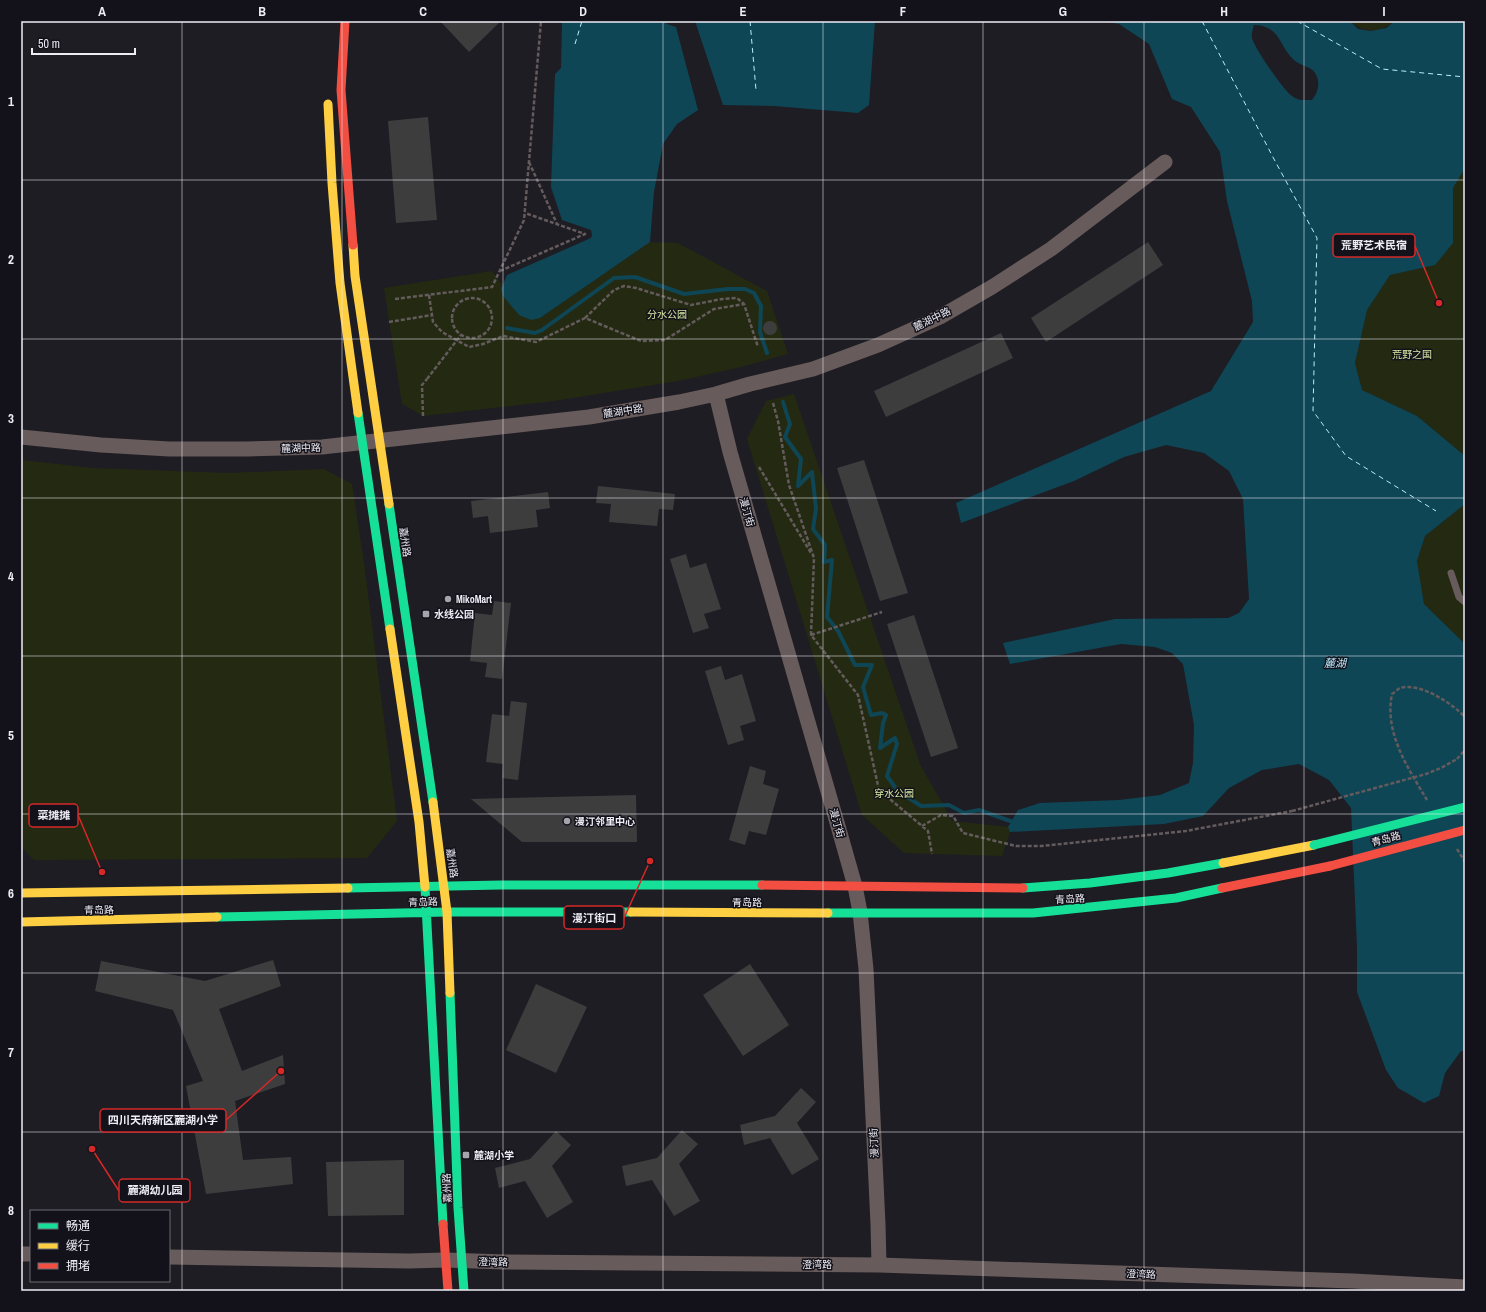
<svg xmlns="http://www.w3.org/2000/svg" width="1486" height="1312" font-family="'Archivo Narrow','Noto Sans SC',sans-serif">
<style>
.green{fill:#242a11}
.water{fill:#0e4656;fill-rule:evenodd}
.lines{fill:none;stroke-linecap:round;stroke-linejoin:round}
.stream{stroke:#0e4656;stroke-width:4}
.ferry{stroke:#baecfe;stroke-width:1;stroke-dasharray:5 4;stroke-linecap:butt}
.building{fill:#3e3d3e}
.path{stroke:#645b5d;stroke-width:2.5;stroke-dasharray:4 2;stroke-linecap:butt}
.lane{stroke:#685b5b;stroke-width:7}
.street{stroke:#685b5b;stroke-width:15}
.fast{stroke:#16e098;stroke-width:9}
.slow{stroke:#ffcf43;stroke-width:9}
.jam{stroke:#f24e42;stroke-width:9}
.path-bridge{stroke:#645b5d;stroke-width:2.5;stroke-dasharray:4 2;stroke-linecap:butt}
.fast-bridge{stroke:#16e098;stroke-width:9}
.jam-bridge{stroke:#f24e42;stroke-width:9}
.grid{fill:none;stroke:#eeedf5;stroke-width:1;stroke-opacity:0.55}
.poi-dot{fill:#a5a4ac;stroke:#13121b;stroke-width:1.5}
.labels{text-anchor:middle;dominant-baseline:central;stroke-width:3;stroke-linejoin:round;paint-order:stroke}
.park-label{font-size:10px;fill:#d6eaa3;stroke:#13121b}
.street-label{font-size:10px;fill:#eeedf5;stroke:#13121b}
.poi-label{font-size:10px;font-weight:bold;fill:#eeedf5;stroke:#13121b;text-anchor:start}
.water-label{font-size:11px;font-style:italic;fill:#baecfe;stroke:#13121b}
.leader{fill:none;stroke:#d62828;stroke-width:1.5}
.callout-dot{fill:#d62828;stroke:#13121b;stroke-width:1.5}
.callout{fill:#13121b;stroke:#d62828;stroke-width:1.5}
.callout-label{font-size:11px;text-anchor:middle;font-weight:bold;fill:#eeedf5}
.neatline{fill:none;stroke:#eeedf5;stroke-width:1.5}
.grid-label{font-size:13px;text-anchor:middle;font-weight:bold;fill:#eeedf5}
</style>
<rect width="100%" height="100%" fill="#1e1d23"/>
<!-- green -->
<path class="green" d="M1350,21H1395C1379,32 1366,35 1350,21Z
M1465,168V456L1417,416L1362,390L1355,363L1367,310L1390,275L1434,265L1453,243V188Z
M650,242L678,243L767,291L788,354L741,367L678,381L554,401L423,416L402,404L384,288L492,271L519,308L540,318Z
M794,394L920,764L952,821L1008,827L1010,832L1002,856L904,853L862,815L747,439L766,401Z
M21,460L93,468L228,473L324,469L352,484L364,563L397,821L367,858L34,860L21,847Z
M1465,504V644L1424,604L1417,561L1425,536Z"/>
<!-- water -->
<path class="water" d="M562,21H665L667,24L676,27L698,110L677,124L663,144L654,192L650,242L540,318L531,320L519,315L503,296L501,289L507,275L591,238L592,235L591,230L562,220L551,187L555,74L561,68Z
M695,21H875L869,105L858,113L774,106L723,105Z
M1100,21H1350L1358,29L1371,31L1386,28L1395,21H1465V168L1453,188V243L1435,265L1390,275L1367,310L1355,363L1362,390L1417,416L1465,456V504L1425,536L1417,561L1424,604L1465,644V1051H1461L1445,1073L1439,1096L1424,1103L1398,1088L1386,1070L1357,992V947L1351,808L1329,780L1299,764L1262,770L1229,788L1203,816L1164,824L1010,832L1008,827L1018,810L1040,803L1119,800L1160,795L1189,783L1193,763L1194,725L1183,664L1172,653L1155,647L1121,644L1010,664L1003,643L1115,619L1228,618L1239,613L1249,599L1243,499L1229,471L1204,453L1166,445L1124,457L1074,481L961,523L956,503L1211,391L1253,322L1252,301L1227,201L1220,152L1191,107L1172,99L1149,44L1119,24ZM1254,25C1281,26 1278,45 1294,60C1300,66 1311,66 1315,73C1321,82 1318,93 1312,100C1305,100 1298,101 1292,96C1283,90 1254,47 1252,38C1251,34 1253,29 1254,25Z"/>
<g class="lines">
<!-- stream -->
<path class="stream" d="M507,328L535,333L542,330L614,278L635,277L684,294L728,289H745L754,293L761,306L760,332L767,353
M783,402L790,424L785,437L801,459L798,486L812,472L816,509L813,529L825,545L824,562L832,560L827,617L838,631L855,665H872L863,687L871,715L882,713L886,715L883,723L880,748L895,738L897,744L887,776L897,790L921,806L949,805L964,813L979,810L1016,823"/>
<!-- ferry -->
<path class="ferry" d="M750,21L756,90
M1202,21L1275,161L1317,238L1313,411L1346,456L1436,511
M1297,21L1382,69L1465,77
M575,44L582,21"/>
</g>
<!-- building -->
<path class="building" d="M440,21H501L469,52Z
M428,117L437,220L396,223L388,121Z
M1148,242L1163,265L1046,342L1031,318Z
M763 328a7 7 0 1 1 14 0a7 7 0 1 1-14 0Z
M1001,333L1013,358L886,417L874,391Z
M864,460L908,593L880,601L837,468Z
M598,486L675,494L673,510L659,509L657,526L609,522L611,504L596,503Z
M548,492L550,508L536,510L538,527L490,533L488,516L473,518L471,501Z
M686,554L690,568L706,563L721,609L704,614L709,628L693,633L670,559Z
M494,601L511,603L502,679L485,677L487,663L470,661L475,613L492,615Z
M914,615L958,748L931,757L887,624Z
M721,666L725,680L742,674L756,721L740,726L744,740L728,745L705,671Z
M511,701L527,703L518,780L502,778L503,764L486,762L492,714L509,716Z
M750,766L766,771L763,784L779,789L766,835L749,831L745,845L729,840Z
M636,795L637,842H522L471,799Z
M273,960L281,986L219,1009L242,1071L283,1055L285,1084L235,1101L243,1160L291,1157L293,1184L206,1194L186,1086L203,1081L173,1010L95,991L101,961L205,981Z
M750,964L789,1025L743,1056L703,995Z
M536,984L587,1007L556,1073L506,1050Z
M801,1088L816,1102L797,1123L819,1159L792,1175L770,1138L744,1145L740,1125L775,1116Z
M682,1130L698,1144L679,1164L700,1201L674,1216L652,1180L626,1186L622,1166L657,1158Z
M556,1131L571,1145L552,1166L573,1202L547,1218L525,1181L499,1188L495,1168L530,1159Z
M404,1160V1215L328,1216L326,1162Z"/>
<g class="lines">
<!-- path -->
<path class="path" d="M529,162L557,224
M500,271L585,234L525,213
M429,295L433,322L442,332L469,347L483,344L503,336L536,342L585,318L641,341L665,340L714,309L744,304L758,347
M452 318a20 20 0 1 1 40 0a20 20 0 1 1-40 0Z
M395,299L492,287L524,220L541,21
M585,318L614,290L624,286L636,288L691,305L722,299L737,298L744,304
M389,322L432,315
M773,403L778,421L789,485L814,558L811,635L858,695L879,790L928,831L932,854
M423,416L422,385L427,379
M759,467L811,553
M811,635L882,612
M1457,759L1465,750
M1427,800C1408,768 1384,733 1392,694C1395,692 1398,689 1400,688C1420,682 1453,704 1465,717
M922,826L941,815L953,816L963,833L1016,846H1042L1186,831L1292,811
M1457,849L1465,862"/>
<!-- lane -->
<path class="lane" d="M1451,573L1459,597L1465,602"/>
<!-- street -->
<path class="street" d="M716,394L730,452L838,826L855,886L860,912L866,969L878,1224L879,1265
M21,437L101,445L169,449H247L322,447L589,417L679,402L716,394L750,384L813,369L878,345L940,317L992,287L1051,249L1165,162
M21,1254H31
M169,1257L409,1261L445,1260L505,1262L879,1265L1353,1281L1465,1287"/>
<!-- fast -->
<path class="fast" d="M358,413L390,629
M389,504L433,802
M425,887L443,1224
M348,888L501,885H762
M1023,888L1090,883L1168,873L1223,863
M828,913H1033L1176,898L1222,888
M217,917L447,912H631
M450,993L458,1208L464,1291"/>
<!-- slow -->
<path class="slow" d="M328,104L332,183L340,283L358,413
M353,245L355,276L389,504
M390,629L419,822L425,887
M433,802L447,912L450,993
M1223,863L1314,845
M21,893L348,888
M631,912L828,913
M21,922L217,917"/>
<!-- jam -->
<path class="jam" d="M345,21L341,90L353,245
M762,885L1023,888
M1222,888L1330,866
M443,1224L448,1291"/>
<!-- path-bridge -->
<path class="path-bridge" d="M427,379L461,335
M1292,811L1426,774L1441,768L1457,759"/>
<!-- fast-bridge -->
<path class="fast-bridge" d="M1314,845L1465,807"/>
<!-- jam-bridge -->
<path class="jam-bridge" d="M1330,866L1465,830"/>
</g>
<!-- grid -->
<path class="grid" d="M182,21V1291M342,21V1291M503,21V1291M663,21V1291M823,21V1291M983,21V1291M1144,21V1291M1304,21V1291M21,180H1465M21,339H1465M21,498H1465M21,656H1465M21,814H1465M21,973H1465M21,1132H1465"/>
<!-- markers -->
<g class="poi-dot">
<circle cx="448" cy="599" r="4"/>
<rect x="422" y="610" width="8" height="8" rx="2"/>
<circle cx="567" cy="821" r="4"/>
<rect x="462" y="1151" width="8" height="8" rx="2"/>
</g>
<g class="labels">
<!-- park labels -->
<g class="park-label">
<text x="667" y="314">分水公园</text>
<text x="1412" y="354">荒野之国</text>
<text x="894" y="793">穿水公园</text>
</g>
<!-- street labels -->
<g class="street-label">
<text transform="translate(932 319) rotate(-26)">麓湖中路</text>
<text transform="translate(623 411) rotate(-9)">麓湖中路</text>
<text transform="translate(301 448) rotate(-2)">麓湖中路</text>
<text transform="translate(747 512) rotate(74)">漫汀街</text>
<text transform="translate(405 542) rotate(82)">嘉州路</text>
<text transform="translate(837 823) rotate(74)">漫汀街</text>
<text transform="translate(1386 839) rotate(-15)">青岛路</text>
<text transform="translate(452 863) rotate(82)">嘉州路</text>
<text transform="translate(1070 899) rotate(-4)">青岛路</text>
<text transform="translate(423 902) rotate(-2)">青岛路</text>
<text x="747" y="902">青岛路</text>
<text transform="translate(99 910) rotate(-1)">青岛路</text>
<text transform="translate(874 1143) rotate(-93)">漫汀街</text>
<text transform="translate(447 1188) rotate(-92)">嘉州路</text>
<text transform="translate(493 1262) rotate(1)">澄湾路</text>
<text x="817" y="1264">澄湾路</text>
<text transform="translate(1141 1274) rotate(2)">澄湾路</text>
</g>
<!-- poi labels -->
<g class="poi-label">
<text x="456" y="599">MikoMart</text>
<text x="434" y="614">水线公园</text>
<text x="575" y="821">漫汀邻里中心</text>
<text x="474" y="1155">麓湖小学</text>
</g>
<!-- water labels -->
<g class="water-label">
<text x="1335" y="663">麓湖</text>
</g>
</g>
<!-- callouts -->
<path class="leader" d="M1439 303L1415 246M102 872L78 815M650 861L624 918M281 1071L226 1120M92 1149L119 1191"/>
<g class="callout-dot">
<circle cx="1439" cy="303" r="4"/>
<circle cx="102" cy="872" r="4"/>
<circle cx="650" cy="861" r="4"/>
<circle cx="281" cy="1071" r="4"/>
<circle cx="92" cy="1149" r="4"/>
</g>
<g class="callout">
<rect x="1333" y="234" width="82" height="23" rx="4"/>
<rect x="29" y="804" width="49" height="23" rx="4"/>
<rect x="564" y="906" width="60" height="23" rx="4"/>
<rect x="100" y="1109" width="126" height="23" rx="4"/>
<rect x="119" y="1179" width="71" height="23" rx="4"/>
</g>
<g class="callout-label">
<text x="1374" y="249">荒野艺术民宿</text>
<text x="54" y="819">菜摊摊</text>
<text x="594" y="922">漫汀街口</text>
<text x="163" y="1124">四川天府新区麓湖小学</text>
<text x="155" y="1194">麓湖幼儿园</text>
</g>
<!-- border -->
<rect width="1486" height="1312" fill="none" stroke="#13121b" stroke-width="44"/>
<!-- legend -->
<rect x="30" y="1210" width="140" height="72" fill="#13121b" stroke="#6b6a72"/>
<rect x="38" y="1223" width="20" height="6" fill="#16e098" stroke="#6b6a72"/>
<text x="66" y="1230" font-size="12" fill="#eeedf5">畅通</text>
<rect x="38" y="1243" width="20" height="6" fill="#ffcf43" stroke="#6b6a72"/>
<text x="66" y="1250" font-size="12" fill="#eeedf5">缓行</text>
<rect x="38" y="1263" width="20" height="6" fill="#f24e42" stroke="#6b6a72"/>
<text x="66" y="1270" font-size="12" fill="#eeedf5">拥堵</text>
<!-- scale -->
<path d="M32 48v6h103v-6" fill="none" stroke="#eeedf5" stroke-width="2"/>
<text x="38" y="48" font-size="12" fill="#eeedf5" stroke="#13121b" stroke-width="3" paint-order="stroke">50 m</text>
<rect x="22" y="22" width="1442" height="1268" class="neatline"/>
<g class="grid-label">
<text x="102" y="16">A</text>
<text x="262" y="16">B</text>
<text x="423" y="16">C</text>
<text x="583" y="16">D</text>
<text x="743" y="16">E</text>
<text x="903" y="16">F</text>
<text x="1063" y="16">G</text>
<text x="1224" y="16">H</text>
<text x="1384" y="16">I</text>
<text x="11" y="106">1</text>
<text x="11" y="264">2</text>
<text x="11" y="423">3</text>
<text x="11" y="581">4</text>
<text x="11" y="740">5</text>
<text x="11" y="898">6</text>
<text x="11" y="1057">7</text>
<text x="11" y="1215">8</text>
</g>
</svg>
